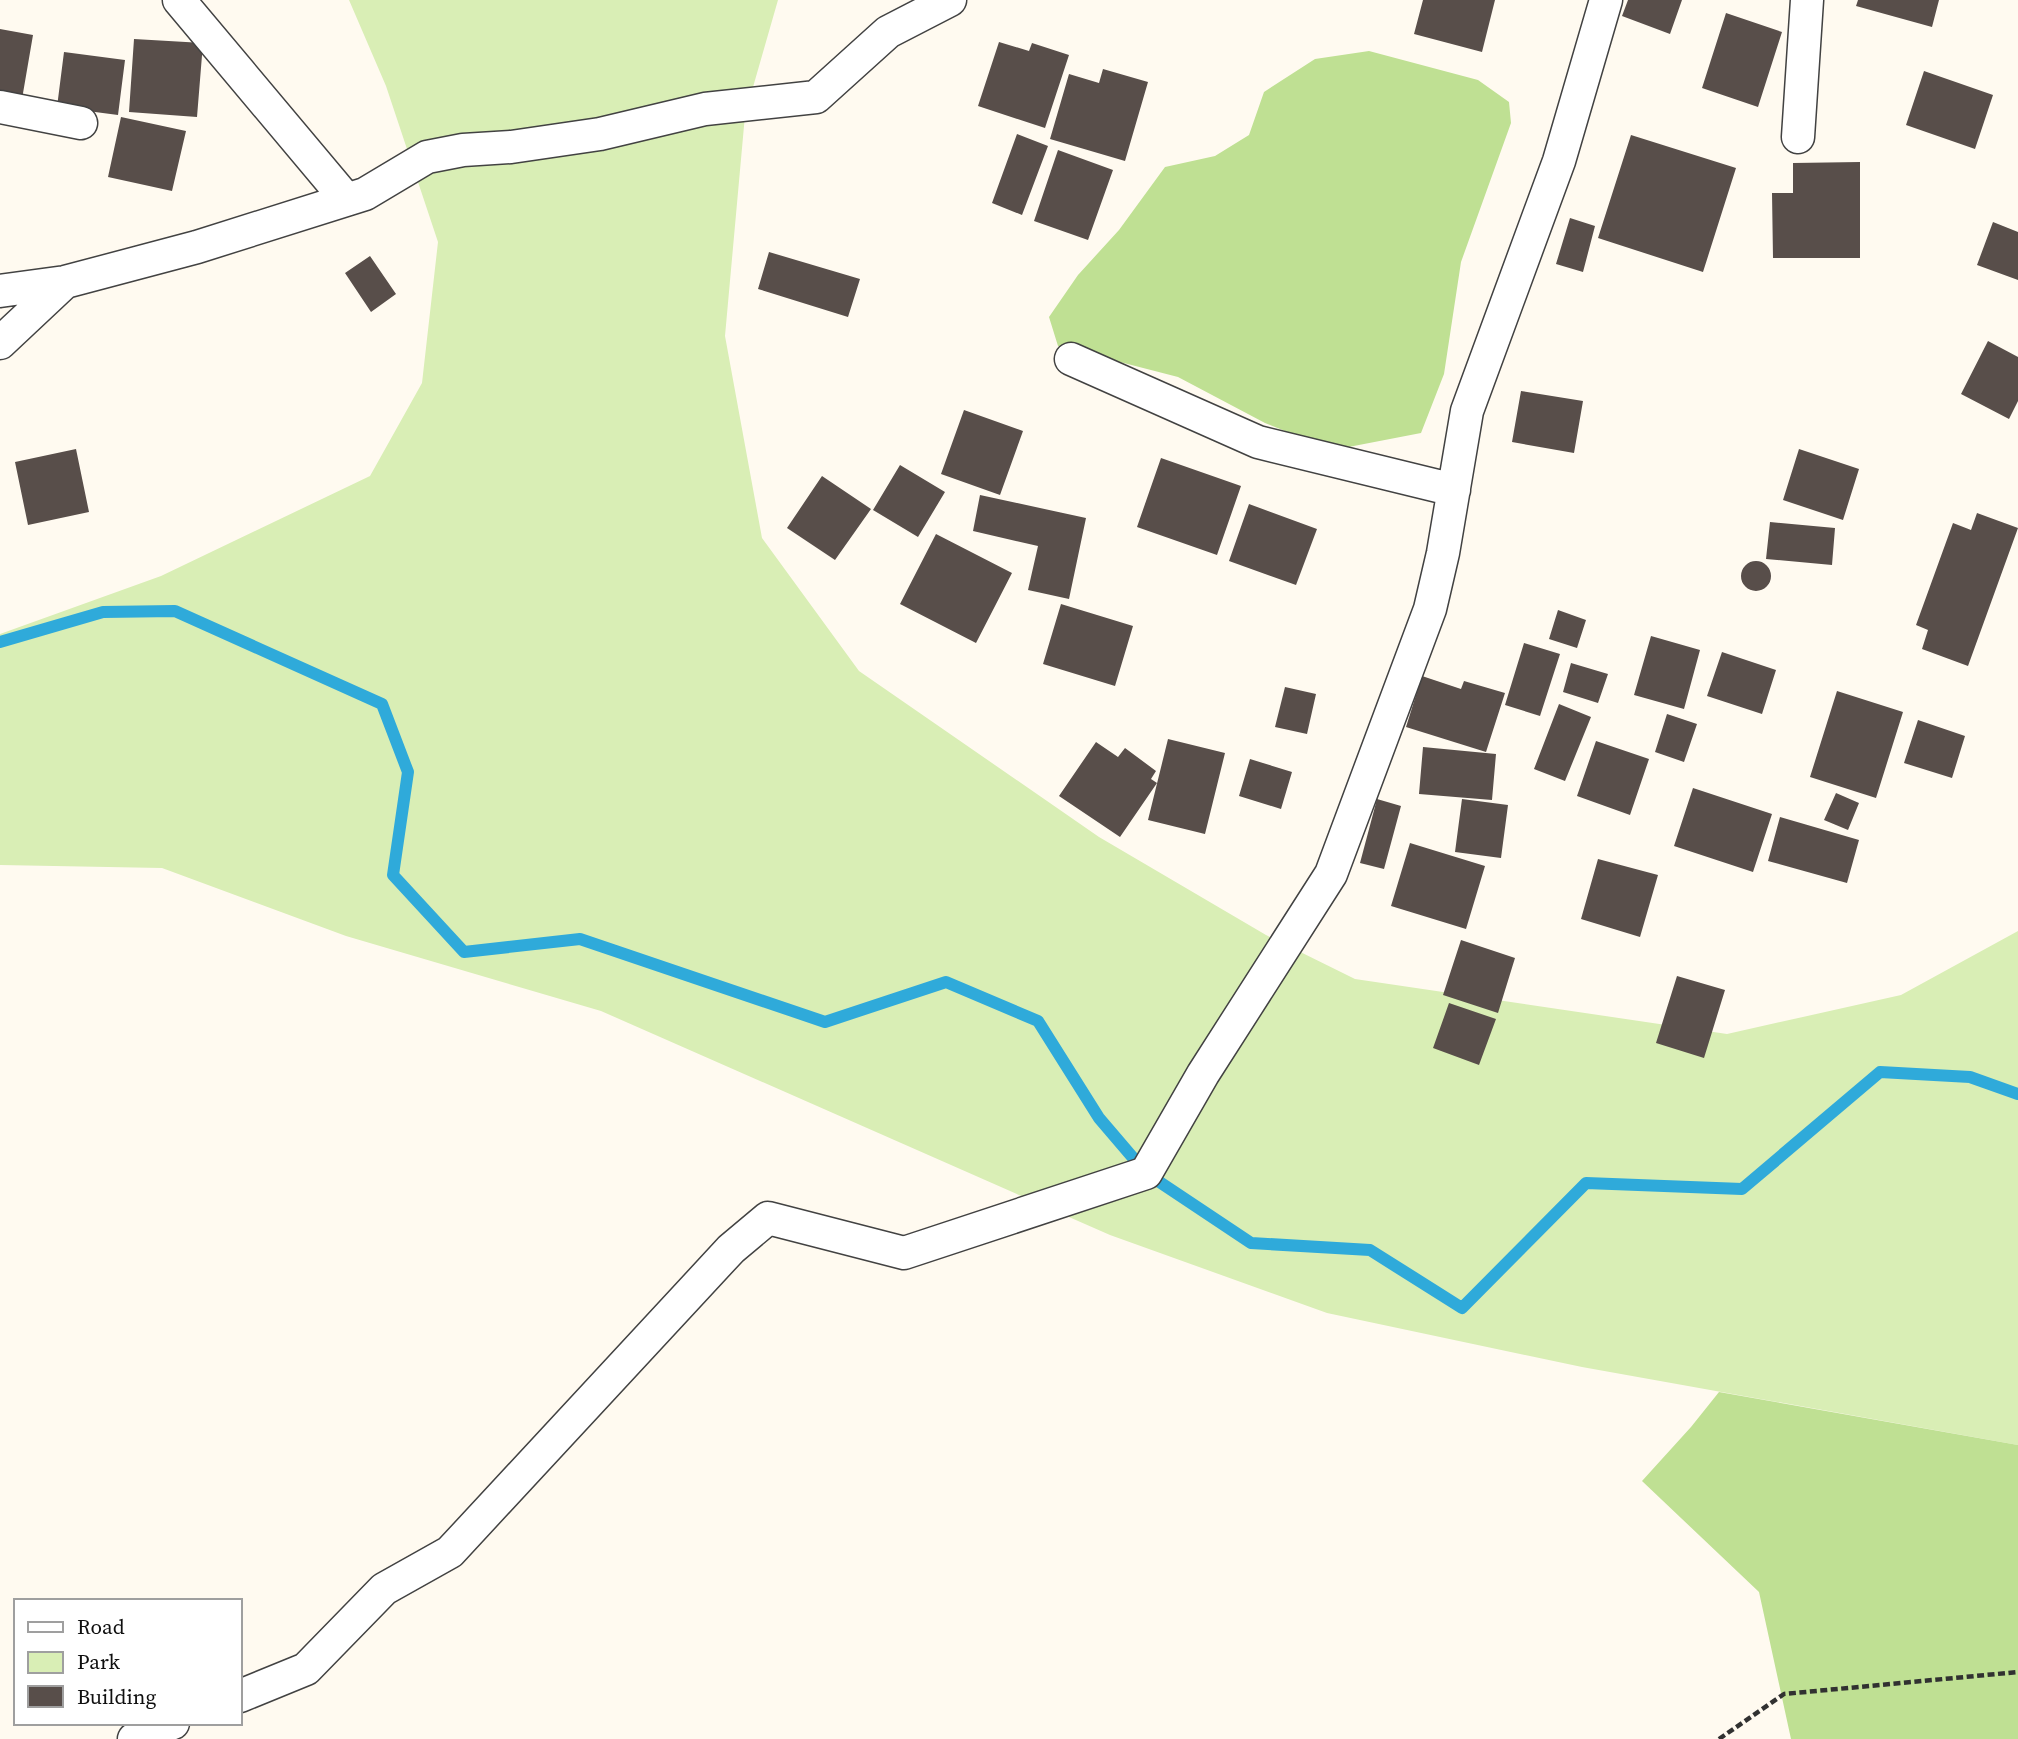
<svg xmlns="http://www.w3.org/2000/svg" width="2018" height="1739" font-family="'Source Serif 4',serif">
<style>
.green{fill:#d9eeb5}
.forest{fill:#bfe093}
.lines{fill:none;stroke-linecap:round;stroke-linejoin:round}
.stream{stroke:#2faada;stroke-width:12}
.building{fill:#584e4a}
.minor-casing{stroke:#424242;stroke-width:35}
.path{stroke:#313131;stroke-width:4.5;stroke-dasharray:7 3.5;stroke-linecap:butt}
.minor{stroke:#fff;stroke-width:32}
</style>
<rect width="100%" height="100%" fill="#fffaf0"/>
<!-- green -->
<path class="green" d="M349,0H778L745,115L725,336L762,538L859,671L1099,837L1266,935L1355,979L1727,1034L1901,995L2018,931V1445L1582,1367L1327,1313L1110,1235L601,1011L346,936L162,868L0,865V634L161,576L370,476L422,383L438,242L386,86Z"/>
<!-- forest -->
<path class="forest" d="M1369,51L1478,80L1509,102L1511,123L1461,262L1444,374L1421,433L1333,450L1265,423L1178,377L1058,346L1049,317L1078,275L1119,230L1165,167L1215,156L1249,135L1264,92L1315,59Z
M1719,1392L2018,1445V1739H1791L1759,1592L1642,1481L1691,1427Z"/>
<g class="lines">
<!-- stream -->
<path class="stream" d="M0,642L103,612L175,611L382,704L408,772L393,875L464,952L580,939L825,1022L946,982L1038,1021L1099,1118L1146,1173L1251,1243L1370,1250L1462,1308L1586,1183L1742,1189L1880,1072L1970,1077L2018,1094"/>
</g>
<!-- building -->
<path class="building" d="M1423,0H1495L1482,52L1414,34Z
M1628,0H1682L1670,34L1622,16Z
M1858,0H1939L1932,27L1856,6Z
M1726,13L1782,32L1758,107L1702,88Z
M0,29L33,35L22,99L0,95Z
M134,39L203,43L197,117L129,112Z
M999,42L1029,51L1032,43L1069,55L1045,128L978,106Z
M64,52L125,60L118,115L57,107Z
M1103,69L1148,82L1125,161L1050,139L1069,74L1099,83Z
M1924,71L1993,95L1975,149L1906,125Z
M121,117L186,131L172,191L108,177Z
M1017,134L1048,146L1022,215L992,203Z
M1631,135L1736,168L1703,272L1598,238Z
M1058,150L1113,170L1088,240L1034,221Z
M1860,162V258H1773L1772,193H1793V163Z
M1570,218L1595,226L1583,272L1556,264Z
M1993,222L2018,232V280L1977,265Z
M769,252L860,279L848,317L758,289Z
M370,256L396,294L371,312L345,273Z
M1988,341L2018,357V401L2009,419L1961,394Z
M1521,391L1583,401L1574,453L1512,442Z
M964,410L1023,431L1000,495L941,474Z
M76,449L89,512L28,525L15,462Z
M1799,449L1859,469L1843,520L1783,500Z
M1161,458L1241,486L1217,555L1137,527Z
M900,465L945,492L918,537L873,510Z
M822,476L871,509L835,560L787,528Z
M980,495L1086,518L1069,599L1028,590L1038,546L973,531Z
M1249,504L1317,529L1296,585L1229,561Z
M1977,513L2018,528L1968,666L1922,649L1928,630L1916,625L1953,523L1971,530Z
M1770,522L1835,528L1832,565L1766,559Z
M936,534L1012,573L976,643L900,604Z
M1741 576a15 15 0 1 1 30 0a15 15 0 1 1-30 0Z
M1061,604L1133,626L1115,686L1043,664Z
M1558,610L1586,620L1577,648L1549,639Z
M1651,636L1700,650L1684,709L1634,695Z
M1524,643L1560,654L1540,716L1505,705Z
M1722,652L1776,670L1762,714L1707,696Z
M1571,663L1608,674L1598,703L1563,692Z
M1422,676L1461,689L1464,681L1505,693L1486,752L1406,727Z
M1285,687L1316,694L1307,734L1275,727Z
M1837,691L1903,712L1876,798L1810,777Z
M1559,704L1591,717L1565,781L1534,769Z
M1667,714L1697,724L1684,762L1655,752Z
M1918,720L1965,736L1952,778L1904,763Z
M1168,739L1225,753L1205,834L1148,820Z
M1596,741L1649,759L1630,815L1577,796Z
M1096,742L1118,757L1125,748L1156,771L1151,779L1157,783L1120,837L1059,796Z
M1423,747L1496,754L1492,800L1419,794Z
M1250,759L1292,772L1281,809L1239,796Z
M1693,788L1772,814L1753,872L1674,846Z
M1836,793L1859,803L1848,830L1824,820Z
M1377,799L1401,806L1384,869L1360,863Z
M1462,799L1508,805L1501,858L1455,852Z
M1780,817L1859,840L1847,883L1768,861Z
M1410,843L1485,866L1466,929L1391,906Z
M1598,859L1658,875L1640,937L1581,919Z
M1461,940L1515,958L1498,1013L1443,995Z
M1677,976L1725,990L1704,1058L1656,1043Z
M1449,1003L1496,1019L1479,1065L1433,1048Z"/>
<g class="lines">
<!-- minor casing -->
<g class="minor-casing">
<path id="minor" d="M179,0L346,199
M0,107L81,123
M1798,137L1807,0
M0,291L65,282L197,247L365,194L427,157L463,150L511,147L600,134L705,109L816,97L888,32L950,0
M0,343L65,282
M1071,359L1258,442L1454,490
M240,1696L306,1669L384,1589L450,1552L731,1249L768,1218L904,1253L1146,1173L1203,1074L1331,874L1430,609L1443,553L1467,411L1559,161L1606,0
M134,1739L173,1723"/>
</g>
<!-- path -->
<path class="path" d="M1719,1739L1784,1694L2018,1672"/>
<!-- minor -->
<use href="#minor" class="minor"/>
</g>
<!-- legend -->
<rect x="14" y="1599" width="228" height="126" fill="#ffffff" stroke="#9f9f9f" stroke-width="2"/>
<rect x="28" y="1622" width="35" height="10" fill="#ffffff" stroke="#9f9f9f" stroke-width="2"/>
<text x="77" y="1634" font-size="21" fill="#0f0f0f">Road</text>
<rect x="28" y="1652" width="35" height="21" fill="#d9eeb5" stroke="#9f9f9f" stroke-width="2"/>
<text x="77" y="1669" font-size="21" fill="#0f0f0f">Park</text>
<rect x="28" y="1686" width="35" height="21" fill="#584e4a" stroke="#9f9f9f" stroke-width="2"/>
<text x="77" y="1704" font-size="21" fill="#0f0f0f">Building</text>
</svg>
